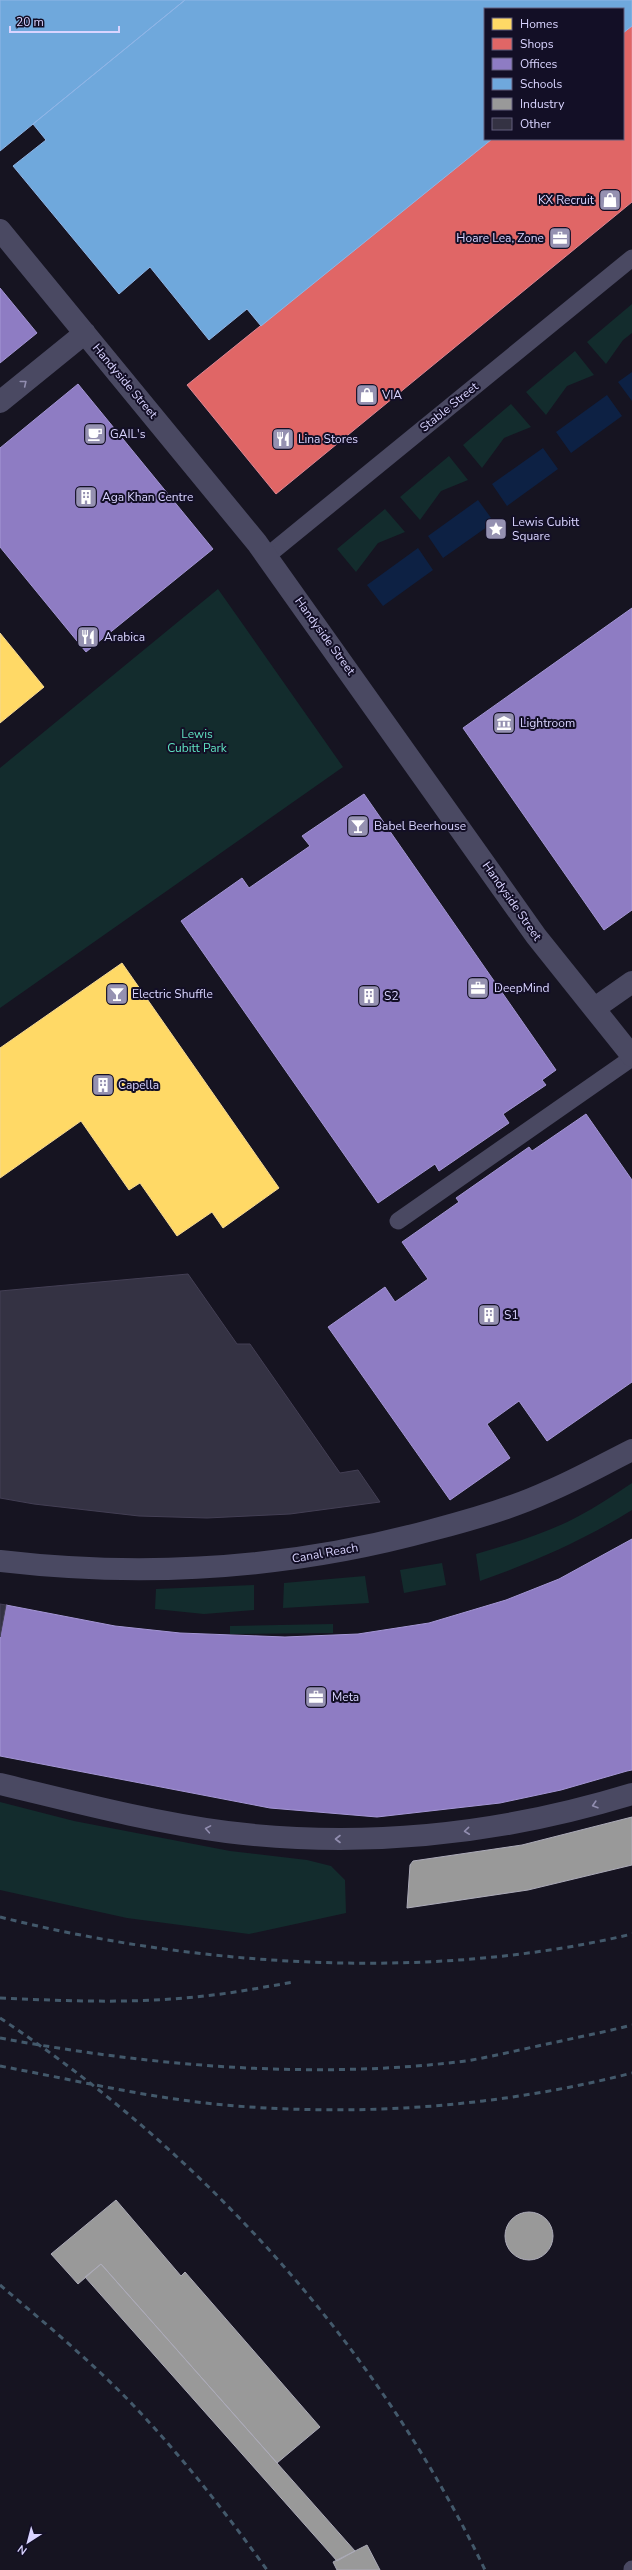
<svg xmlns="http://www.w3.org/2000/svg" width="632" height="2570" font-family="'Nunito Sans',sans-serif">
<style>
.green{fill:#132c2d}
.water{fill:#0d2144}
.homes{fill:#ffd966;stroke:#f4d894}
.shops{fill:#e06666;stroke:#de8794}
.offices{fill:#8e7cc3;stroke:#a496d5}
.schools{fill:#6fa8dc;stroke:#8fb5e6}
.industry{fill:#999;stroke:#acabb8}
.building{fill:#343243;stroke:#433f54}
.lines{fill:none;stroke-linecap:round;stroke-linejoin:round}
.lane{stroke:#4a4962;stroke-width:17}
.street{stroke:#4a4962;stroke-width:22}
.rail{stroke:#43596b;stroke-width:3;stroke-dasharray:6 5;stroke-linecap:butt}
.oneway{stroke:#928eb0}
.labels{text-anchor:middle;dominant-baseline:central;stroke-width:4;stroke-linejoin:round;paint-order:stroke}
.poi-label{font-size:12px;fill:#d9d4ff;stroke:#130f26;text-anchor:start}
.street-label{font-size:12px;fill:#d9d4ff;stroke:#130f26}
.park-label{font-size:12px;fill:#5fe0c0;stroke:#130f26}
</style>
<rect width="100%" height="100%" fill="#161421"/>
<!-- green -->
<path class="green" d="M632,304V333L623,340L606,364L587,342Z
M575,351L594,375L567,386L546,415L526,392Z
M511,404L531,427L504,438L482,468L463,445Z
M449,456L468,480L441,491L420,520L400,497Z
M385,509L405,532L378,543L356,572L337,549Z
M218,589L343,767L0,1008V768Z
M632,1483V1510C584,1540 534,1562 480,1581L476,1554C510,1544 545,1534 577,1517C596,1507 614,1495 632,1483Z
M442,1563L446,1585L404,1593L400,1570Z
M365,1576L369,1603L283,1608L284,1583Z
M254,1585V1610L204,1614L155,1609L156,1589Z
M333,1624V1633L230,1634V1626Z
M0,1802L74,1821L230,1851L307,1860L331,1866L345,1880L346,1913L249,1934L127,1918L0,1890Z"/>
<!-- water -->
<path class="water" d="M632,372V401L618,382Z
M607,395L622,416L571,453L556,432Z
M543,448L558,469L507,506L492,484Z
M478,500L494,522L443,558L428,536Z
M418,548L433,570L383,606L367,585Z"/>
<!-- homes -->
<path class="homes" d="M0,633L44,687L0,723Z
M122,963L279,1188L223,1228L212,1212L177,1236L140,1183L129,1190L81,1121L0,1178V1048Z"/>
<!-- shops -->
<path class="shops" d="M632,26V202L276,494L187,385L492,139H623V33Z"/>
<!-- offices -->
<path class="offices" d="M0,288L37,333L0,363Z
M78,384L213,549L86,652L0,547V448Z
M632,608V910L604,930L463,728Z
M364,794L556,1070L542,1080L546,1085L503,1114L509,1123L439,1171L435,1164L378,1203L181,921L242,878L249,888L310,846L302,836Z
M586,1114L632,1180V1382L547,1441L519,1401L487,1424L510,1458L450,1500L328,1327L385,1287L395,1302L428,1279L402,1242L459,1202L456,1198L529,1147L532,1151Z
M632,1539V1770L627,1771L561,1790L500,1803L377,1817L270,1808L0,1756V1637L6,1605L115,1626L180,1633L285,1637L358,1634L429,1623L506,1600L559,1579Z"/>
<!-- schools -->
<path class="schools" d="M0,0H185L0,151Z
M185,0H632V26L623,33V9H485V139H492L261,326L247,309L209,340L150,267L119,294L13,166L46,140L33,124Z"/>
<!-- industry -->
<path class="industry" d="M632,1817V1865L528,1890L407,1908L410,1865L413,1861L522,1845Z
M116,2200L181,2276L185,2272L320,2427L277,2463L101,2264L78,2284L51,2254Z
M505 2236a24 24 0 1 1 48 0a24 24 0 1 1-48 0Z
M101,2264L277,2463L355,2551L337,2561L85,2277Z
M367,2545L380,2570H337L333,2562Z"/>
<!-- building -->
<path class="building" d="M188,1274L237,1344H250L340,1473L358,1470L380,1502L290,1514L207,1518L139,1516L34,1504L0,1498V1291Z
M0,1604L6,1605L0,1637Z"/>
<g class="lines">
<!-- lane -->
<path class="lane" d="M267,556L632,258
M398,1221L632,1058
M632,2570V2569"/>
<!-- street -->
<path class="street" d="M0,230L257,543L536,936L632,1056
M0,402L85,333
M595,1008L632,982
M0,1561C145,1578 290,1569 432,1530C471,1520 510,1509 547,1492C576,1480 604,1464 632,1450
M0,1784C75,1802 151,1822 227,1832C364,1849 501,1834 632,1794"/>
<!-- rail -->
<path class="rail" d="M0,1917C198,1967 432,1982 632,1934
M0,1998C68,2001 136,2004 204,1996C234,1993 264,1987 294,1982
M0,2018C206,2155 378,2347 485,2570
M0,2038C150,2066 313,2080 466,2061C490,2057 514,2051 538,2046C569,2039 601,2033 632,2025
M0,2066C74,2080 149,2098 224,2105C362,2117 499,2107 632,2073
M0,2285C46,2324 93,2363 135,2407C183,2458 226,2513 267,2570"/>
</g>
<!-- one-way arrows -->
<defs><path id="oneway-chevron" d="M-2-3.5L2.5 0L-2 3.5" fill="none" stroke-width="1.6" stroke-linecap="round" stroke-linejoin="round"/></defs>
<g class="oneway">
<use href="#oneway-chevron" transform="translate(24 383) rotate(-39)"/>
<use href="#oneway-chevron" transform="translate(595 1805) rotate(163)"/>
<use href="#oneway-chevron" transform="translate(208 1829) rotate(-170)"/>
<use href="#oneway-chevron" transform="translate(467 1831) rotate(174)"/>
<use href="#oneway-chevron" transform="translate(338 1839) rotate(-180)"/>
</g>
<!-- icons -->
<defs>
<g id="shop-square" transform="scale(1.15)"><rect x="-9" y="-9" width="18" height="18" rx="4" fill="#9591b1" stroke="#130f26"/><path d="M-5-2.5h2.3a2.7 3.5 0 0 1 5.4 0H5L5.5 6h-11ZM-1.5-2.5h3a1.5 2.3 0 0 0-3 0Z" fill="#fff"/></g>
<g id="office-square" transform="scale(1.15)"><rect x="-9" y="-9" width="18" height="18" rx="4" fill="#9591b1" stroke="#130f26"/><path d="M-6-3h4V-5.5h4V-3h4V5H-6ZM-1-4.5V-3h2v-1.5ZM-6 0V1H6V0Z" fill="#fff"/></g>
<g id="cafe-square" transform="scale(1.15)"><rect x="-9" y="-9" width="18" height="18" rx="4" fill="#9591b1" stroke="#130f26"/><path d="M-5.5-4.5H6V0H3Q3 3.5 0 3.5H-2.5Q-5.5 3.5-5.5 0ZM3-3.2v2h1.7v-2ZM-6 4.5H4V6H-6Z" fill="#fff"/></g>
<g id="restaurant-square" transform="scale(1.15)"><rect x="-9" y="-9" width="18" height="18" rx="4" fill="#9591b1" stroke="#130f26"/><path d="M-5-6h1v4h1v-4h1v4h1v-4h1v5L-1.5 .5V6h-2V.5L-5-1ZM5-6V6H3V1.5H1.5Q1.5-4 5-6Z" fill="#fff"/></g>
<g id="building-square" transform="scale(1.15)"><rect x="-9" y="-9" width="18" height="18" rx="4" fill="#9591b1" stroke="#130f26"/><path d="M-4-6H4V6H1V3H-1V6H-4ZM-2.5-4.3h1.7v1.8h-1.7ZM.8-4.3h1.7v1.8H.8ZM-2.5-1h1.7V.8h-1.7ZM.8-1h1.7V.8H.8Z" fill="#fff"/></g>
<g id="sight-square" transform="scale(1.15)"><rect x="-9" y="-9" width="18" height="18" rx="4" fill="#9591b1" stroke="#130f26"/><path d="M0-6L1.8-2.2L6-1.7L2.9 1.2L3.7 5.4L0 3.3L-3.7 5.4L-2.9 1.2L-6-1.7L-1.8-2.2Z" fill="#fff"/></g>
<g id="museum-square" transform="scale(1.15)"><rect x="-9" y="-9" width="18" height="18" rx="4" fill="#9591b1" stroke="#130f26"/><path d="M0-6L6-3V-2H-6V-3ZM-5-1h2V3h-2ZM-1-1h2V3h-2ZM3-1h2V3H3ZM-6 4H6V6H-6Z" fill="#fff"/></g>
<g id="bar-square" transform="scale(1.15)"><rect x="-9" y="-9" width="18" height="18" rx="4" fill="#9591b1" stroke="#130f26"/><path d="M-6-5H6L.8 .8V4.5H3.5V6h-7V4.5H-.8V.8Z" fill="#fff"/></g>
</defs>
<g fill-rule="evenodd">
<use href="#shop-square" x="610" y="200"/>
<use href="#office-square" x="560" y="238"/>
<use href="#shop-square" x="367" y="395"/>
<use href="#cafe-square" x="95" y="434"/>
<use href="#restaurant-square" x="283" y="439"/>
<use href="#building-square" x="86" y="497"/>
<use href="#sight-square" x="496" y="529"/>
<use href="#restaurant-square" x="88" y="637"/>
<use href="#museum-square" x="504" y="723"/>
<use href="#bar-square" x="358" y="826"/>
<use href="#office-square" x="478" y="988"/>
<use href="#bar-square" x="117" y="994"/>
<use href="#building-square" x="369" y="996"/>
<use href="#building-square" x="103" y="1085"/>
<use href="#building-square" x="489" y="1315"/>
<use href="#office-square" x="316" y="1697"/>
</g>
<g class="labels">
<!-- poi labels -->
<g class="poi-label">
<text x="594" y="200" text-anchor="end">KX Recruit</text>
<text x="544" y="238" text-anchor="end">Hoare Lea, Zone</text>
<text x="382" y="395">VIA</text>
<text x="110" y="434">GAIL's</text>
<text x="298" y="439">Lina Stores</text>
<text x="102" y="497">Aga Khan Centre</text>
<text x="512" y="522">Lewis Cubitt<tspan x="512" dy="14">Square</tspan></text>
<text x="104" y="637">Arabica</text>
<text x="520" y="723">Lightroom</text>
<text x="374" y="826">Babel Beerhouse</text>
<text x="494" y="988">DeepMind</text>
<text x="132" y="994">Electric Shuffle</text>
<text x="384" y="996">S2</text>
<text x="118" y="1085">Capella</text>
<text x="504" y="1315">S1</text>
<text x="332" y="1697">Meta</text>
</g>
<!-- street labels -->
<g class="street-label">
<text transform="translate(125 381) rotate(50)">Handyside Street</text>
<text transform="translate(449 407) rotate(-39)">Stable Street</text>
<text transform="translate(325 636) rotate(54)">Handyside Street</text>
<text transform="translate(512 901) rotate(55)">Handyside Street</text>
<text transform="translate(325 1553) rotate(-10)">Canal Reach</text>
</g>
<!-- park labels -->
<g class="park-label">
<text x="197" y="734">Lewis<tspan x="197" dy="14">Cubitt Park</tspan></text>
</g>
</g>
<!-- legend -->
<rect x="484" y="8" width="140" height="132" fill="#130f26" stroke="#625e7d"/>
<rect x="492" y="18" width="20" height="12" fill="#ffd966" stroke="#625e7d"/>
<text x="520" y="28" font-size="12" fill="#d9d4ff">Homes</text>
<rect x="492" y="38" width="20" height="12" fill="#e06666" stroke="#625e7d"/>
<text x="520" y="48" font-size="12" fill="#d9d4ff">Shops</text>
<rect x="492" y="58" width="20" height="12" fill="#8e7cc3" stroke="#625e7d"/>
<text x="520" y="68" font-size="12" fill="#d9d4ff">Offices</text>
<rect x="492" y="78" width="20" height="12" fill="#6fa8dc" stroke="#625e7d"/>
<text x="520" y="88" font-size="12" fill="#d9d4ff">Schools</text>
<rect x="492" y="98" width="20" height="12" fill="#999999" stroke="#625e7d"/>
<text x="520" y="108" font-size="12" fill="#d9d4ff">Industry</text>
<rect x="492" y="118" width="20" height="12" fill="#343243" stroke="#625e7d"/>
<text x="520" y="128" font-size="12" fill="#d9d4ff">Other</text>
<!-- north arrow -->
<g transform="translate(28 2542) rotate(216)" stroke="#130f26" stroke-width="3" paint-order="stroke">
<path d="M0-3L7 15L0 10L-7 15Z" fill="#d9d4ff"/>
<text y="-6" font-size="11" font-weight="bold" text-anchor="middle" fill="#d9d4ff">N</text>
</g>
<!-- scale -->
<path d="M10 26v6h109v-6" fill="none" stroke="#d9d4ff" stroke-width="2"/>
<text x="16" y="26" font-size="12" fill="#d9d4ff" stroke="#130f26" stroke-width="3" paint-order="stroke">20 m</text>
</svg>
